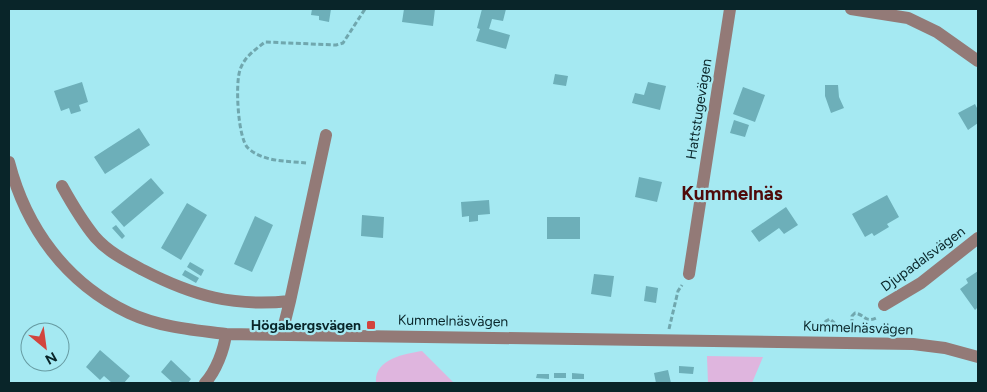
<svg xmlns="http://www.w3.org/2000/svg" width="987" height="392" font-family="Figtree,sans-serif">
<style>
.green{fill:#dfb5de}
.building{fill:#6dafb9}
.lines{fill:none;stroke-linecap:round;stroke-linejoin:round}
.path{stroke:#70a7ae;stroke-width:3;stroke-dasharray:5 2.5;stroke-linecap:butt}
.minor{stroke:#937a77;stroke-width:12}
.poi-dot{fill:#d2443d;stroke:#a5e9f2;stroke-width:2}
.labels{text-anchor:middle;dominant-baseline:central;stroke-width:4.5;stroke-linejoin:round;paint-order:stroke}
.street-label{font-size:14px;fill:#092529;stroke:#a5e9f2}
.poi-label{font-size:14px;font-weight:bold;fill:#092529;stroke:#a5e9f2;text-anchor:end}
.district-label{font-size:19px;font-weight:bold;fill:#4f0a0a;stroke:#a5e9f2}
</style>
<rect width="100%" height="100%" fill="#a5e9f2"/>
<!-- green -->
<path class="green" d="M422,351L454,383H376C374,359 404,354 422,351Z
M707,357V356L763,357L752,383H708Z"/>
<!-- building -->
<path class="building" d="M312,9H331L329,22L319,20V16L311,15Z
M404,9H435L433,26L402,22Z
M482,9H506L503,21L492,19L489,29L510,35L506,49L476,41L480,29L477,28Z
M555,74L568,76L566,86L553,84Z
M82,82L88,102L79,105L81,111L71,114L69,108L61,111L54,91Z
M648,82L666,86L660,110L632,103L635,93L644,95Z
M825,85H838L839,97L844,108L831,113L825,96Z
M743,87L765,95L755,122L733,114Z
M975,104L978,110V123L968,130L958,113Z
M734,120L749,125L745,137L730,133Z
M139,128L150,145L105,174L94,157Z
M639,177L662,182L657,202L635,197Z
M151,178L164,193L124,227L111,212Z
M887,195L899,217L887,224L889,227L874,236L872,233L865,237L852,214Z
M489,200L490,214L478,215V221L469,222V216L462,217L461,202Z
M187,203L207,215L181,260L161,248Z
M786,207L798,225L784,234L779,228L759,242L751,231Z
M362,215L384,217L383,238L361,236Z
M255,216L273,225L252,272L234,264Z
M547,217H580V239H547Z
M116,225L125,236L122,239L112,228Z
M190,262L204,270L201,276L187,267Z
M185,270L199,278L196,283L182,275Z
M978,271V307L975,310L960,289L968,283L966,279Z
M594,274L614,276L611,297L591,294Z
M646,286L658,288L656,303L644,301Z
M100,350L130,376L124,383H112L104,376L100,380L86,367Z
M171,360L191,379L188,383H173L161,372Z
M679,366L694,367L693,374L679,373Z
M668,370L671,383H656L654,373Z
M554,373H566V378H554Z
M572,373L584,374V379H572Z
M537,374H549V379L536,378Z"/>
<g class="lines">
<!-- path -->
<path class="path" d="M306,163C287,161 263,162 248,148C238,139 235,84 240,70C244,57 255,50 265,42L336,45L343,43L365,9
M669,329L678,291L682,285
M822,329L826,321L830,319L841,329
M847,329L852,325V316L855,313C866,315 865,324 878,317"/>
<!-- minor -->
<path class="minor" d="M851,9L908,18L937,32L978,61
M9,162C26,228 66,283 129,313C159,327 193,330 226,334L913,344L945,348L978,357
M62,186C72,204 82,221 95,237C108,252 126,261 143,270C193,296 234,307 290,301
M689,274L730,9
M884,305L921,283L978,238
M282,333L290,301L326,135
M205,383C216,371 224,350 226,334"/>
</g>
<!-- markers -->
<rect class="poi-dot" x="366" y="320" width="10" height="10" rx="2.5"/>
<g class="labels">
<!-- street labels -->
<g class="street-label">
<text transform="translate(699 109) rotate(-81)">Hattstugevägen</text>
<text transform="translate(923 259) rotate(-36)">Djupadalsvägen</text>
<text transform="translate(453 321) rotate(1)">Kummelnäsvägen</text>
<text transform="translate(858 328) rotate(2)">Kummelnäsvägen</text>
</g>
<!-- poi labels -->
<g class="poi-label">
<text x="361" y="325">Högabergsvägen</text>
</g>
<!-- district labels -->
<g class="district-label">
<text x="732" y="193">Kummelnäs</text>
</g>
</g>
<!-- border -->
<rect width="987" height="392" fill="none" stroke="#092529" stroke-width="20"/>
<!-- north arrow -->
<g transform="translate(45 347) rotate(151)"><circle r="24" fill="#a5e9f2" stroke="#679ba2"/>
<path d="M0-4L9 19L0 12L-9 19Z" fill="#d2443d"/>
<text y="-8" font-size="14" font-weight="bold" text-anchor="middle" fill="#092529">N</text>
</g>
</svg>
